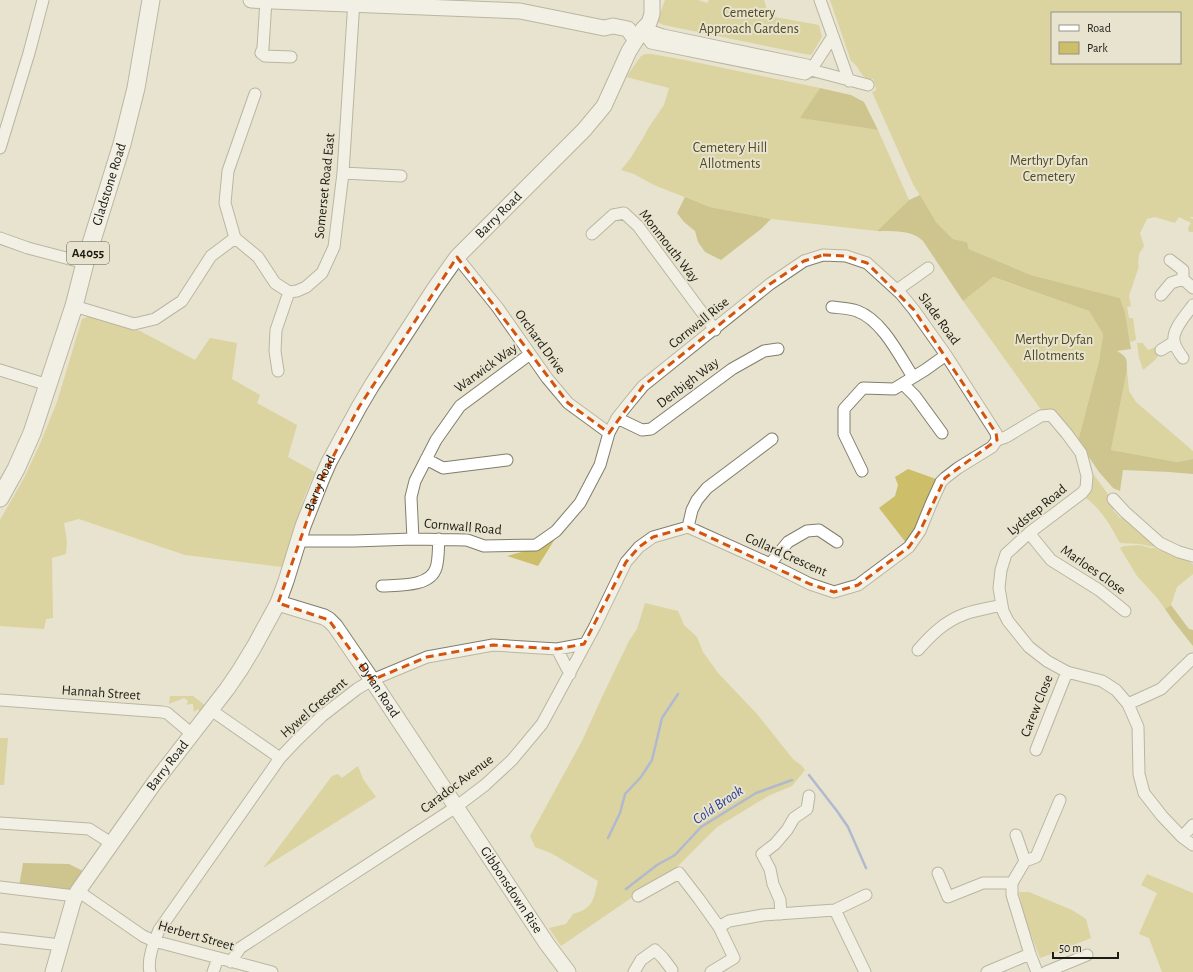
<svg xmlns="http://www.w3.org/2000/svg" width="1193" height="972" font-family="'Alegreya Sans',sans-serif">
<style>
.green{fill:#cdbe69;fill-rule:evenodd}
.forest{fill:#b09f42}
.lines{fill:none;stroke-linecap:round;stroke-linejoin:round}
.stream{stroke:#6f86d0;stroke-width:2.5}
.street-casing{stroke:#817e6b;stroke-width:13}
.secondary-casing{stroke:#817e6b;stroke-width:17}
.primary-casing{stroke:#817e6b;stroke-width:19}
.street{stroke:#fff;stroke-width:11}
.secondary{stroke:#fff;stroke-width:15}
.primary{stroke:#fff;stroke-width:17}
.marked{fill:none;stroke:#d4530d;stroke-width:3;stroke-dasharray:8 5;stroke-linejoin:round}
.labels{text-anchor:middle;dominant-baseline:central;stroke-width:4;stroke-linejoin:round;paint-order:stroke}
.shield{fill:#e7e3ce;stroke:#5a584c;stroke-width:1}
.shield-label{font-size:13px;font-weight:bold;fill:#1d1c14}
.park-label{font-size:14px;fill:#514a22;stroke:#e7e3ce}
.street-label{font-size:14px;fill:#1d1c14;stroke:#e7e3ce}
.water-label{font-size:15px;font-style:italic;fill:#2e4199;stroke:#e7e3ce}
</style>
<rect width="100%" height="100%" fill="#e7e3ce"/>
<!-- green -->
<path class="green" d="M665,0H698L707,3L709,0H764L769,16L819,25L822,37L812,54L810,55L664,25L657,22Z
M830,0H1193V217H1189L1193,219V232H1189L1188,228L1191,223L1179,217L1175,223L1155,217L1147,219L1140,233L1144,246L1139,254L1138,265L1139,266L1129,296L1131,306L1127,307L1129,318H1133L1136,340L1130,342L1125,312L1120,298L1031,275L969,249L967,242L953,239L936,222L913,184L872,92L875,91L876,89L873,79C870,79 868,79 866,78C861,76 858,65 851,61ZM1052,13H1180V63H1052Z
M645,54H651L685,60L820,88L801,118L878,130L909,200L877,231L771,219L710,207L654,185L634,174L621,170L630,159L643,138L649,127L664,105L669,88L626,77L641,56Z
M992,277L1089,311L1103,334L1099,361L1078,441L1042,411L963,301Z
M90,316L140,331L195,360L210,338L237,343L232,379L260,395L257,403L297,425L288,457L315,472L305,495L282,567L185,555L79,519L64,523L67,541L66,554L52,558L53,618L46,619L44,629L0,626V520L24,478L40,444L57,402L82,319Z
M1137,343H1143L1144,345L1148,350L1159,346L1160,353L1155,360L1143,370L1139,358Z
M1127,370L1129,391L1136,402L1193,451V459L1177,462L1111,450Z
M908,469L939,480L917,527L907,544L879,508L895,496L898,485L895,477Z
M1091,471L1113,501L1115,507L1113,510L1120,518L1125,517L1155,545L1153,547L1149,546L1140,544L1120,543C1110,525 1101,508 1083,496Z
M555,539L538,566L507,556L543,546Z
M1139,545L1151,548H1156L1158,550L1173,553L1193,564V574L1177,587L1171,605L1165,609L1158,599L1137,576L1120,548L1124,546Z
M645,603L678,611L684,625L697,637L703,652L718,673L757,714L793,759L802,766L805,770L792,786L768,796L717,827L678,866L561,946L549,928L566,924L573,914C594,908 593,900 598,881L551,853L535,847L530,836L582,741L602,697L629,641L637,629Z
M170,696H193L206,706L200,712L198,709L194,712L193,704H190L189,705L187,704L188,701L184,698L169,704Z
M0,738H8L4,785H0Z
M358,766L363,779L376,797L263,868L332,776L338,774L342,778Z
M1147,874L1193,893V972H1162L1149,938L1139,934L1157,893L1141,885Z
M1019,892H1029L1072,910L1086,919L1091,938L1043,957L1040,958L1024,917Z"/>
<!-- forest -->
<path class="forest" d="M820,88L851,95L864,102L878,130L800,118Z
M920,195L936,222L953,239L967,242L969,249L1031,275L1120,298L1125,312L1131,349L1117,351C1127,357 1127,358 1127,370L1111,450L1177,462L1193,459V474L1169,472L1123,470L1120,491L1113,488L1099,472L1078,441L1099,361L1103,334L1089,311L993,277L963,301L923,241C911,229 892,232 877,231L909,200Z
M685,197L710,207L771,219L761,229L721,260L705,252L698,242L695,231L684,222L677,213Z
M1171,605L1189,629L1193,630V646L1174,622L1165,609Z
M23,863L69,864L85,872L71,892L19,887Z"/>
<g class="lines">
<!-- stream -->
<path class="stream" d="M809,775L837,811L848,827L866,868
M608,838L620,813L625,794L641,777L652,760L662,718L678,694
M626,889L657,865L675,855L701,827L756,793L792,780"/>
<!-- street casing -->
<g class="street-casing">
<path id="street" d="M266,0L263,48L261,53L265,56L291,57
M820,0L849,81
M646,36L651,43L805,74L811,70L833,36
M638,37L646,36L654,32L663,35L807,65L811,70L868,85
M0,148L29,53L43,0
M343,173L401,176
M592,234L613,215L624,213L638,226L715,330
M0,238L28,248L85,263
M235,238L258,257L275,283L289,292
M457,257L498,308L547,378L568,403L609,433
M1170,260L1183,270V279L1193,288
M897,290L928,268
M1161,295L1171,283L1183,279
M74,306L134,324L155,319L182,301L211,256L235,238L225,203L228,171L255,94
M832,307C840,308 849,308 857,311C882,320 899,355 913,377
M1161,350L1174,342
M1183,358C1180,354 1175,347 1174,341C1172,329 1187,314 1193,305
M0,370L48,385
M278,371L275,351L276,330L289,292L297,291L306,287L322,273L334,247L343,173L354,0
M903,384L915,396L942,433
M617,418L642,430L651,429L732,369L764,351L778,349
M426,459L443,468L507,460
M862,471L844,434V409L863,388L894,389L925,370L946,355
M1113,499L1125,512L1160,543L1179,552L1193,556
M688,527L770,564L810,584L834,592L858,585L909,547L920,531L931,504L941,482L945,478L958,468L992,447L997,440L1006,437L1041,416L1051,415L1067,434L1081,453L1087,476L1086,488L1082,493L1029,533L1006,554L1001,570L999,588L1003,611L1008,621L1029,647L1047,661L1067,672L1102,681L1116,690L1128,704L1138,727L1139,774L1144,793L1162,816L1182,837L1193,845
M688,527L692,510L697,500L707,488L772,439
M1029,533L1051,560L1099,590L1125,611
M413,539L411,497L415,481L436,440L460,406L530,354
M299,541H354L413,539L467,540L484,546L536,545L556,531L580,503L600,465L609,433L617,418L629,403L643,386L770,284L804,261L823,255L846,256L867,263L901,294L914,310L946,355L996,433L997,440
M770,564L788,542L807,531L819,530L837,542
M382,586C399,585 430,587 436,568C439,559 438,548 439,539
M557,649L570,674
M918,650C931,635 945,621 965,614C976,610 990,608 1002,605
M0,700L162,712L167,713L192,734
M1128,704L1161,689L1192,659
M211,710L280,758
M1036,750L1067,672
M0,823L89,829L111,843
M1016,835L1025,861
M1182,837L1193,825
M938,873L948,897L983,883H1012
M0,887L75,896
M78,891L143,936L154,941L272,972
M638,896L679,873L699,899L719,927L729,921L763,915L835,910L866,895
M835,910L865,972
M781,914L780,900L773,884L770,869L762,854L775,844L787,830L794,818L807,809L809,796
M0,938L61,945
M231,962L240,948L456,807L485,785L512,760L542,724L595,626L626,562L639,547L653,537L688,527
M150,972C147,959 154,942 159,930L280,758L297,740L322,716L357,689L372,680L427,657L493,645L557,649L584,644
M213,972L218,958
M634,972L641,960L655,950L663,958L672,970
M711,972L734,958L719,927
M987,972L1030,954
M1037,972L1030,954L1012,895V883L1025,861L1036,857L1060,800
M1046,972L1087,955"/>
</g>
<!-- secondary casing -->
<g class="secondary-casing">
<g id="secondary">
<path d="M251,0L520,11L604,28L613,26L628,29L632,35L638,37"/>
<path id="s1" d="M278,603L324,617L329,620L335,626L372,680L547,944L568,972"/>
<path id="s2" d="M53,972L73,902L78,891L155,782L227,689L240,670L254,647L278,603L286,581L303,526L322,478L329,462L359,407L372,385L435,288L457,257L584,130L604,106L629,51L643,29L649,23L652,14V2"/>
</g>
</g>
<!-- primary casing -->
<g class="primary-casing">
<g id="primary">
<path id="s3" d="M0,498L16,469L32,433L74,306L85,263L122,144L136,88L151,0"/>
</g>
</g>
<!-- street -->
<use href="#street" class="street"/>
<!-- secondary -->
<use href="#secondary" class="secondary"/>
<!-- primary -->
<use href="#primary" class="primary"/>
</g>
<!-- marked area -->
<path d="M0 0H1193V972H0ZM823,255L846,256L867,263L914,310L996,433L997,440L945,478L920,531L909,547L858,585L834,592L810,584L688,527L653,537L639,547L626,562L584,644L557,649L493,645L427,657L372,680L329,620L278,603L322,478L359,407L457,257L568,403L609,433L643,386L770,284L804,261Z" fill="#e7e3ce" fill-opacity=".55" fill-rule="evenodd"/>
<path class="marked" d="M823,255L846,256L867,263L914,310L996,433L997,440L945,478L920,531L909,547L858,585L834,592L810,584L688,527L653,537L639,547L626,562L584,644L557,649L493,645L427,657L372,680L329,620L278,603L322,478L359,407L457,257L568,403L609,433L643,386L770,284L804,261Z"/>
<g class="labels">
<!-- shield labels -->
<rect class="shield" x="67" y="242" width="42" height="22" rx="3"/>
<g class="shield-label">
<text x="88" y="253">A4055</text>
</g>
<!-- park labels -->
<g class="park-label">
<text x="749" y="13">Cemetery<tspan x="749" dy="16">Approach Gardens</tspan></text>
<text x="730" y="148">Cemetery Hill<tspan x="730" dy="16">Allotments</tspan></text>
<text x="1049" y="161">Merthyr Dyfan<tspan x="1049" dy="16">Cemetery</tspan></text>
<text x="1054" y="340">Merthyr Dyfan<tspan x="1054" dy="16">Allotments</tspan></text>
</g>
<!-- street labels -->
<g class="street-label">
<text stroke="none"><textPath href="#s3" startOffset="333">Gladstone Road</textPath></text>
<text transform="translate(325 186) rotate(-84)">Somerset Road East</text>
<text stroke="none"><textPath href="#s2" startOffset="887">Barry Road</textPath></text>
<text transform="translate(669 246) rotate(52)">Monmouth Way</text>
<text transform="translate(939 319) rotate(54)">Slade Road</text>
<text transform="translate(699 323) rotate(-39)">Cornwall Rise</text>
<text transform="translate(540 342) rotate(54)">Orchard Drive</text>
<text transform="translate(486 368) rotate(-36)">Warwick Way</text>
<text transform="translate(688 383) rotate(-37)">Denbigh Way</text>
<text stroke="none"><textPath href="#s2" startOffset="563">Barry Road</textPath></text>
<text transform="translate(1037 510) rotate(-39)">Lydstep Road</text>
<text transform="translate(463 527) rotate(5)">Cornwall Road</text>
<text transform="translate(786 555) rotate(24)">Collard Crescent</text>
<text transform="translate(1093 570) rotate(35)">Marloes Close</text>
<text stroke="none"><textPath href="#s1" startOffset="140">Dyfan Road</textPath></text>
<text transform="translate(101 693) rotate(4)">Hannah Street</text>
<text transform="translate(1037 706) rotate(-68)">Carew Close</text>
<text transform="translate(314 708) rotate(-41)">Hywel Crescent</text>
<text stroke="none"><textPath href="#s2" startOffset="239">Barry Road</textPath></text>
<text transform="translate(457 784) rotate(-37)">Caradoc Avenue</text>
<text stroke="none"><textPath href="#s1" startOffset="380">Gibbonsdown Rise</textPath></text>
<text transform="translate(196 936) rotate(16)">Herbert Street</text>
</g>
<!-- water labels -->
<g class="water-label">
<text transform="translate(718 805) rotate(-34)">Cold Brook</text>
</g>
</g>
<!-- legend -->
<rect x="1051" y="12" width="130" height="52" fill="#e7e3ce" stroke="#969384"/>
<rect x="1059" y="25" width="20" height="6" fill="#ffffff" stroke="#969384"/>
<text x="1087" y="32" font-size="12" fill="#1d1c14">Road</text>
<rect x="1059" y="42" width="20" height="12" fill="#cdbe69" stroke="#969384"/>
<text x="1087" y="52" font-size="12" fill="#1d1c14">Park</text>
<!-- scale -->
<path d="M1053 952v6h65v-6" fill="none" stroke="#1d1c14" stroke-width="2"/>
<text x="1059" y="952" font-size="12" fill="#1d1c14" stroke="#e7e3ce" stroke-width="3" paint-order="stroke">50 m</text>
</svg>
